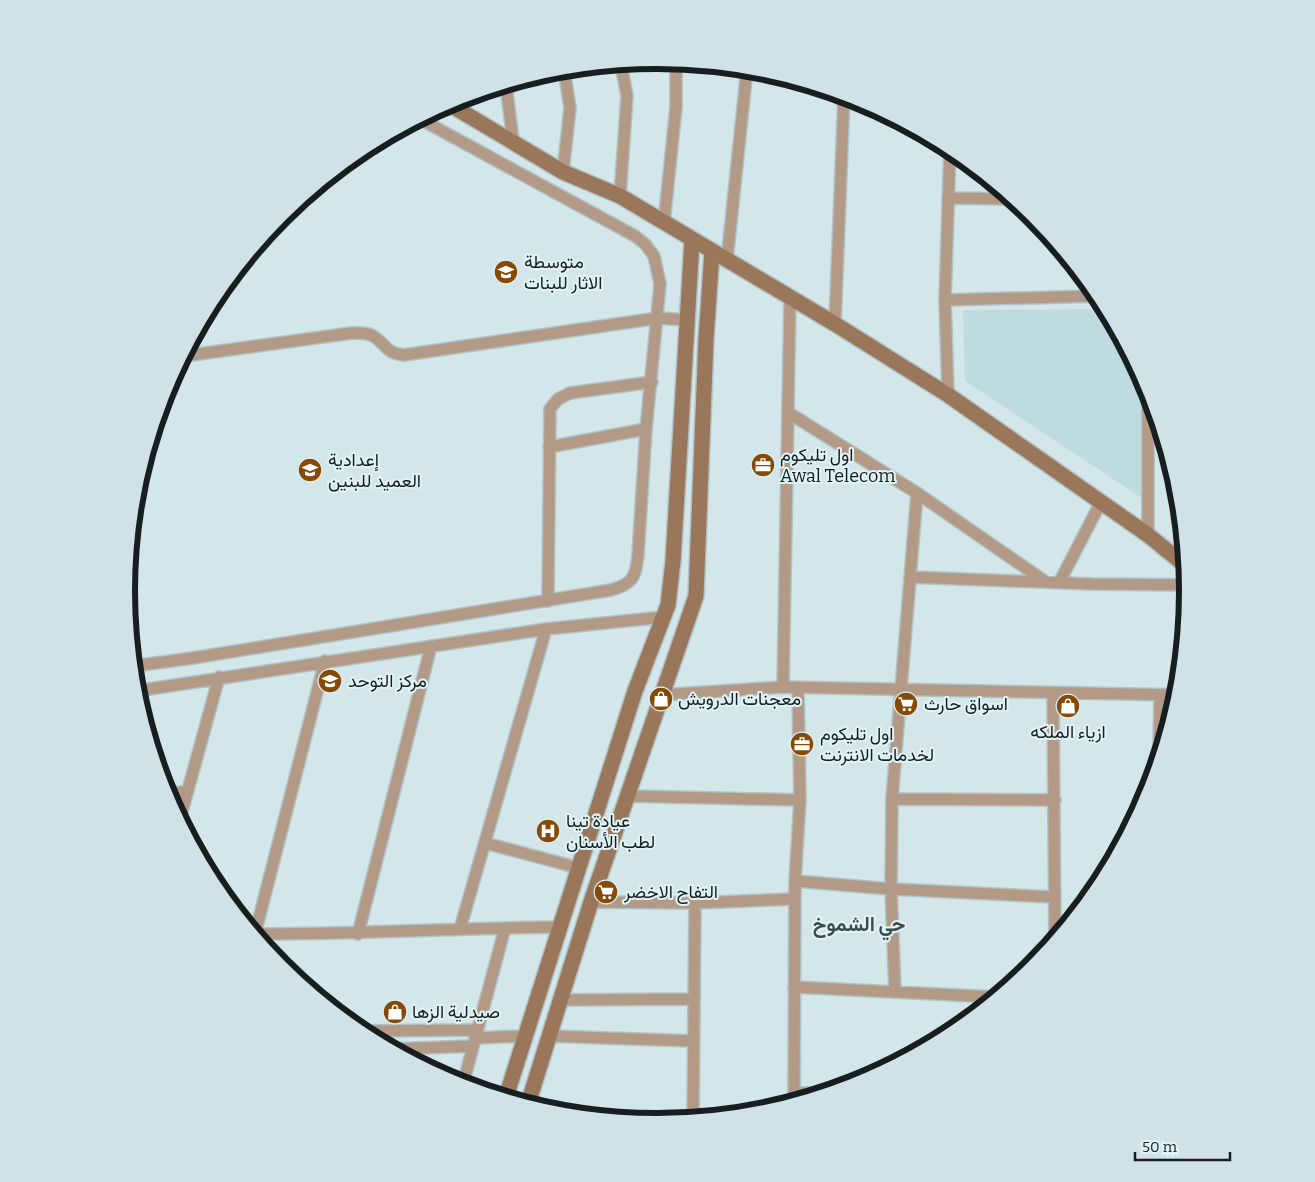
<svg xmlns="http://www.w3.org/2000/svg" width="1315" height="1182" font-family="Bitter,Vazirmatn,serif">
<style>
.built{fill:#bedbdf}
.lines{fill:none;stroke-linecap:round;stroke-linejoin:round}
.street-casing{stroke:#b1c2c5;stroke-width:14}
.secondary-casing{stroke:#b1c2c5;stroke-width:18}
.street{stroke:#b39a87;stroke-width:11}
.secondary{stroke:#9a775b;stroke-width:15}
.labels{text-anchor:middle;dominant-baseline:central;stroke-width:4;stroke-linejoin:round;paint-order:stroke}
.poi-label{font-size:18px;fill:#171e1f;stroke:#e0f3f6;text-anchor:start}
.quarter-label{font-size:20px;font-weight:bold;fill:#3b4b4e;stroke:#e0f3f6}
.rim{fill:none;stroke:#171e1f;stroke-width:6}
</style>
<rect width="100%" height="100%" fill="#d3e6e9"/>
<!-- built -->
<path class="built" d="M1106,309L1142,376V498L965,381L963,310Z"/>
<g class="lines">
<!-- street casing -->
<g class="street-casing">
<path id="street" d="M506,85L513,140
M563,172L570,108L564,69
M620,196L627,96L621,64
M948,198L1013,199
M664,223L676,107V62
M727,260L747,69
M945,300L1099,296
M835,324L844,95
M184,356L352,333C360,333 369,332 376,338C388,347 386,353 404,355L658,318L687,320
M1148,387V535
M948,395L945,300L950,148
M789,413L917,493L1043,580
M549,447L646,429
M910,577L1092,584L1188,585
M1060,581L1101,502
M548,601L550,409L558,399L570,393L652,382
M134,666L193,658L611,590C632,584 636,578 638,555L646,429L660,284L654,256L645,244L635,236L420,119
M783,687L790,298
M136,691L546,629L664,617
M1053,694L1055,940
M662,695L783,687L1178,695
M1159,758L1160,695
M167,794L188,791
M627,796L800,800
M892,799L1055,800
M180,819L219,677
M485,843L579,868
M795,881L891,889L1053,897
M591,902L695,903L794,899
M460,929L546,629
M255,934L325,661
M256,934C357,934 458,928 560,927
M358,934L431,646
M794,987L996,997
M895,991L891,889L892,799L917,493
M560,1000L694,999
M361,1031L477,1030
M548,1036L694,1041
M475,1038L525,1036
M393,1049L473,1046
M463,1084L505,928
M794,1093H822
M794,1102L795,881L800,800L798,688
M693,1118L695,903"/>
</g>
<!-- secondary casing -->
<g class="secondary-casing">
<path id="secondary" d="M449,104L563,172L620,196L835,324L948,395L1148,535L1186,566
M506,1097L635,691L668,605L673,561L692,240
M528,1104L591,902L696,596L706,339L712,252"/>
</g>
<!-- street -->
<use href="#street" class="street"/>
<!-- secondary -->
<use href="#secondary" class="secondary"/>
</g>
<!-- icons -->
<defs>
<g id="school-disc" transform="scale(1.25)"><circle r="9.5" fill="#864906" stroke="#e0f3f6"/><path d="M0-5L7-2L0 1L-7-2ZM-4 1L0 2.5L4 1V4Q0 6-4 4Z" fill="#fff"/></g>
<g id="office-disc" transform="scale(1.25)"><circle r="9.5" fill="#864906" stroke="#e0f3f6"/><path d="M-6-3h4V-5.5h4V-3h4V5H-6ZM-1-4.5V-3h2v-1.5ZM-6 0V1H6V0Z" fill="#fff"/></g>
<g id="shop-disc" transform="scale(1.25)"><circle r="9.5" fill="#864906" stroke="#e0f3f6"/><path d="M-5-2.5h2.3a2.7 3.5 0 0 1 5.4 0H5L5.5 6h-11ZM-1.5-2.5h3a1.5 2.3 0 0 0-3 0Z" fill="#fff"/></g>
<g id="supermarket-disc" transform="scale(1.25)"><circle r="9.5" fill="#864906" stroke="#e0f3f6"/><path d="M-6-5.5h2.5l.6 2H6L4.5 2H-2.5L-4.4-4H-6ZM-1.5 3.2a1.3 1.3 0 1 0 .1 0ZM3 3.2a1.3 1.3 0 1 0 .1 0Z" fill="#fff"/></g>
<g id="hospital-disc" transform="scale(1.25)"><circle r="9.5" fill="#864906" stroke="#e0f3f6"/><path d="M-5-5h3v3.5h4V-5h3V5h-3V1.5h-4V5h-3Z" fill="#fff"/></g>
</defs>
<g fill-rule="evenodd">
<use href="#school-disc" x="506" y="272"/>
<use href="#office-disc" x="763" y="465"/>
<use href="#school-disc" x="310" y="470"/>
<use href="#school-disc" x="330" y="681"/>
<use href="#shop-disc" x="661" y="699"/>
<use href="#supermarket-disc" x="906" y="704"/>
<use href="#shop-disc" x="1068" y="706"/>
<use href="#office-disc" x="802" y="744"/>
<use href="#hospital-disc" x="548" y="831"/>
<use href="#supermarket-disc" x="606" y="892"/>
<use href="#shop-disc" x="395" y="1012"/>
</g>
<g class="labels">
<!-- poi labels -->
<g class="poi-label">
<text x="524" y="262">متوسطة<tspan x="524" dy="21">الاثار للبنات</tspan></text>
<text x="780" y="455">اول تليكوم<tspan x="780" dy="21">Awal Telecom</tspan></text>
<text x="328" y="460">إعدادية<tspan x="328" dy="21">العميد للبنين</tspan></text>
<text x="348" y="681">مركز التوحد</text>
<text x="678" y="699">معجنات الدرويش</text>
<text x="924" y="704">اسواق حارث</text>
<text x="1068" y="732" text-anchor="middle">ازياء الملكه</text>
<text x="820" y="734">اول تليكوم<tspan x="820" dy="21">لخدمات الانترنت</tspan></text>
<text x="566" y="821">عيادة تينا<tspan x="566" dy="21">لطب الأسنان</tspan></text>
<text x="624" y="892">التفاح الاخضر</text>
<text x="412" y="1012">صيدلية الزها</text>
</g>
<!-- quarter labels -->
<g class="quarter-label">
<text x="859" y="924">حي الشموخ</text>
</g>
</g>
<!-- crop -->
<path d="M0 0H1315V1182H0ZM135 591a522 522 0 1 1 1044 0a522 522 0 1 1-1044 0Z" fill="#d0e2e5" fill-rule="evenodd"/>
<path class="rim" d="M135 591a522 522 0 1 1 1044 0a522 522 0 1 1-1044 0Z"/>
<!-- scale -->
<path d="M1135 1152v8h95v-8" fill="none" stroke="#171e1f" stroke-width="2.5"/>
<text x="1142" y="1152" font-size="15" fill="#171e1f" stroke="#e0f3f6" stroke-width="4" paint-order="stroke">50 m</text>
</svg>
